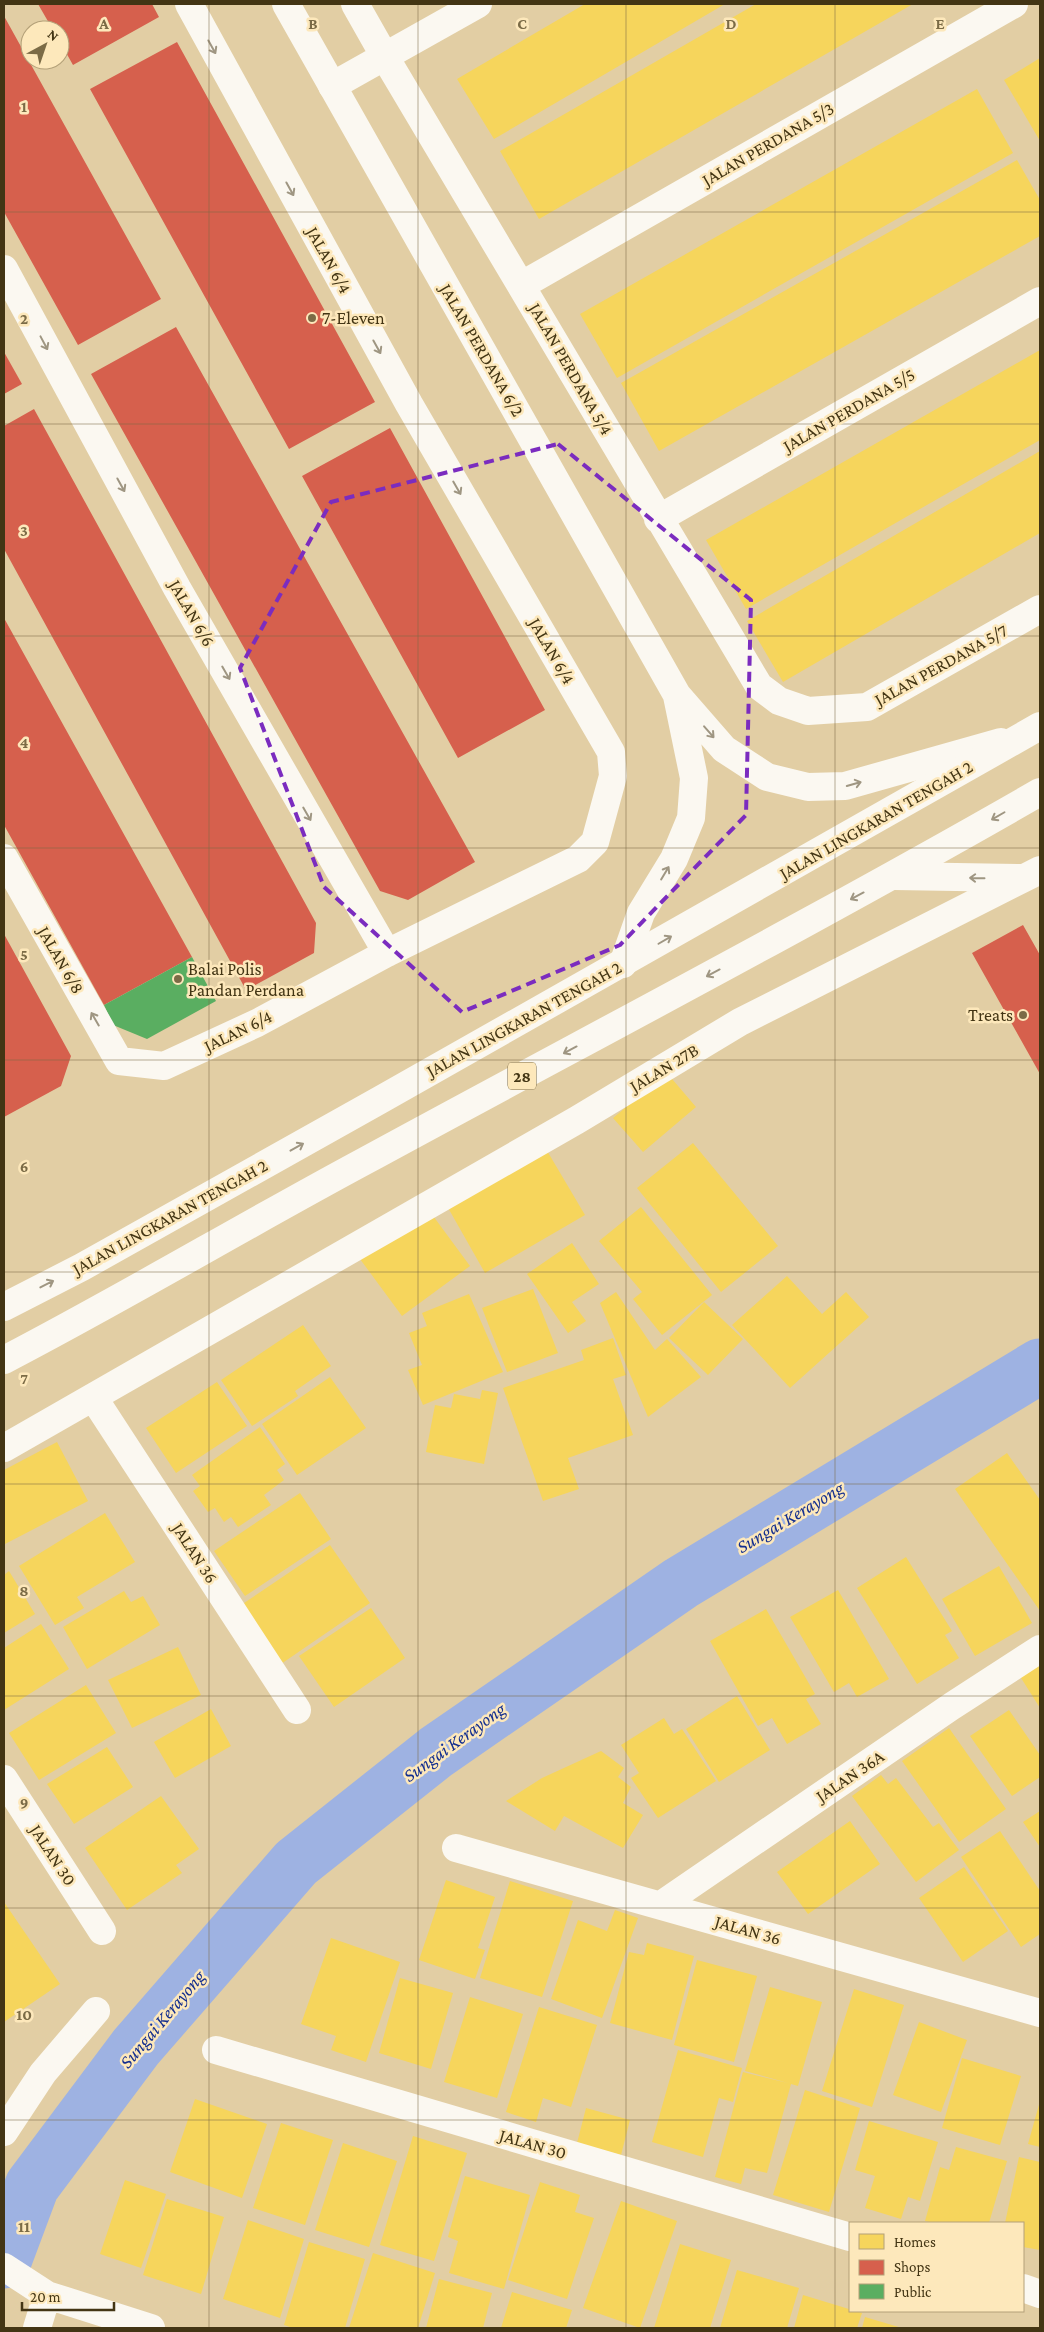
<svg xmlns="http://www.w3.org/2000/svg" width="1044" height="2332" font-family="'Crimson Pro',serif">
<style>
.homes{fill:#f6d55c}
.shops{fill:#d6604d}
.public{fill:#5aae61}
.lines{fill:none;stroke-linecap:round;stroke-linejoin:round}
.river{stroke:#9eb2e2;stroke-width:55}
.minor{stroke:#fbf8f1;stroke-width:28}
.tertiary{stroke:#fbf8f1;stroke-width:28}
.trunk{stroke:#fbf8f1;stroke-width:28}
.oneway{stroke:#9f9682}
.marked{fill:none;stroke:#7b2cbf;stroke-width:4;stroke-dasharray:10 6;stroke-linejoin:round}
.grid{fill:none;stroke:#7b6b46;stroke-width:1;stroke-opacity:0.55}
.poi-dot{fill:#7b6b46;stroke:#fde8bb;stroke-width:2}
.labels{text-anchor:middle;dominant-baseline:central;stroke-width:5;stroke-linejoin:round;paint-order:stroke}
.shield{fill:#fde8bb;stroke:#7b6b46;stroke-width:1}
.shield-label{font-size:16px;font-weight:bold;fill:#433514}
.street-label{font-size:18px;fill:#433514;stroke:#fde8bb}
.poi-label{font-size:18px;fill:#433514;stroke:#fde8bb;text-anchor:start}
.water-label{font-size:19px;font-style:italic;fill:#132e8f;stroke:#fde8bb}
.grid-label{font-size:16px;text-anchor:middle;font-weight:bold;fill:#7b6b46;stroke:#fde8bb;stroke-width:5;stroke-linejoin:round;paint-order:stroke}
</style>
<rect width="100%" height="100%" fill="#e2cea4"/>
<!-- homes -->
<path class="homes" d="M585,4H725L494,139L457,79Z
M756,4H913L539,219L500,151Z
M1040,58V141L1004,80Z
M977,89L1013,153L617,378L580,314Z
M1017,160L1040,200V236L659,451L621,383Z
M1040,350V440L746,609L706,540Z
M1040,451V533L783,682L747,621Z
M667,1073L696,1107L643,1152L613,1118Z
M693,1143L778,1246L721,1292L637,1188Z
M546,1149L585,1215L485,1273L447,1206Z
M641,1207L712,1295L662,1335L633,1299L642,1292L599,1241Z
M428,1209L470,1266L402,1316L360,1259Z
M572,1243L599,1284L572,1302L586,1321L568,1333L527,1274Z
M787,1276L822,1314L846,1292L869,1317L790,1388L732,1325Z
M533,1289L558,1353L507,1372L482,1308Z
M616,1292L655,1350L667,1339L701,1377L648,1417L600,1303Z
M469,1294L503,1372L423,1405L408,1370L422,1365L409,1333L427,1326L422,1313Z
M704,1302L743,1339L708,1375L669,1338Z
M303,1325L331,1366L295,1391L298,1396L252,1426L221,1380Z
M613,1338L626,1375L613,1379L633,1435L568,1458L579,1489L543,1501L503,1388L584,1360L581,1350Z
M330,1377L366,1428L297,1475L262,1424Z
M217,1382L247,1426L176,1473L146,1428Z
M482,1390L498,1393L484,1464L426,1452L435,1405L451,1408L454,1394L480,1399Z
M260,1427L285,1464L277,1470L284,1480L264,1495L271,1505L238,1527L231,1517L224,1522L215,1508L208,1512L193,1491L200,1486L192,1475Z
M57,1442L88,1501L5,1544L4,1470Z
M1007,1453L1040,1500V1611L955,1489Z
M300,1493L331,1539L245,1596L214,1551Z
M105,1513L135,1562L77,1597L84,1608L55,1625L19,1566Z
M330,1545L370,1603L281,1664L241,1605Z
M906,1557L952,1631L945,1635L959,1658L917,1684L857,1588Z
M999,1566L1032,1623L975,1656L942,1599Z
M9,1571L35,1614L4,1633V1575Z
M838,1590L889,1679L857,1697L849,1683L834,1692L790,1617Z
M124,1591L131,1602L143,1596L160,1625L87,1669L63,1627Z
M371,1608L405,1658L334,1707L299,1656Z
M766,1609L815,1694L806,1699L821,1724L787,1744L772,1718L758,1726L710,1641Z
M41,1624L69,1669L4,1710V1648Z
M178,1647L201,1695L132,1728L108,1680Z
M1040,1656V1708L1016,1670Z
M86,1685L116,1733L39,1780L9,1733Z
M737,1696L770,1750L719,1782L686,1729Z
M211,1709L231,1746L175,1778L154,1742Z
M1009,1710L1040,1755V1777L1012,1796L970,1736Z
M664,1718L674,1734L682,1729L716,1781L658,1818L631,1778L639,1773L621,1745Z
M949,1728L1006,1809L959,1842L902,1761Z
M107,1747L133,1787L74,1824L47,1784Z
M601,1751L624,1768L618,1777L631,1787L623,1803L643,1815L623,1848L564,1816L555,1831L506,1801L542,1778Z
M881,1775L888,1784L896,1778L933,1827L939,1823L959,1850L916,1882L852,1796Z
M161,1796L199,1849L176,1865L182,1873L127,1910L85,1848Z
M1040,1811V1847L1023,1822Z
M850,1821L880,1864L808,1914L777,1872Z
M1000,1831L1040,1891V1934L1021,1947L961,1857Z
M964,1867L1008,1931L963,1962L919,1898Z
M446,1880L495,1897L478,1948L485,1950L475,1979L419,1960Z
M510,1881L573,1901L542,1997L480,1978Z
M4,1902L60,1984L4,2022Z
M615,1910L638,1918L602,2018L551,1999L578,1920L607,1931Z
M331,1938L400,1962L366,2062L331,2050L336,2036L301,2024Z
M647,1943L694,1956L672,2040L610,2023L629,1952L644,1955Z
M697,1960L757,1976L734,2062L674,2045Z
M400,1978L453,1993L431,2069L379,2053Z
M770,1987L822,2002L798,2086L791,2084L767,2173L745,2168L741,2184L715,2177L743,2072L788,2083L745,2071Z
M854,1989L904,2005L872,2107L822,2091Z
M470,1997L523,2014L497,2098L444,2082Z
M539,2007L597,2025L571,2107L543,2098L536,2122L506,2112Z
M919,2022L967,2040L941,2112L893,2095Z
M678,2050L742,2068L733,2102L719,2098L703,2157L652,2142Z
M962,2058L1021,2076L1000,2145L942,2128Z
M805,2090L860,2108L829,2212L773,2195Z
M195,2099L267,2124L242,2198L170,2172Z
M1040,2101V2147L1028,2144Z
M586,2108L630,2120L621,2155L577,2143Z
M869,2121L938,2142L920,2201L908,2197L901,2219L865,2208L875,2176L855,2170Z
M281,2123L333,2140L305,2225L253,2208Z
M413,2136L467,2153L434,2261L380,2245Z
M343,2143L397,2161L369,2247L315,2230Z
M956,2147L1007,2161L989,2223H934L925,2221L940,2167L949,2170Z
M1019,2157L1040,2162V2250L1023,2247V2223H1005Z
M465,2176L530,2195L504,2289L449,2273L458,2241L448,2237Z
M125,2180L166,2194L141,2268L100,2254Z
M540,2182L580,2195L575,2212L594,2218L567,2299L508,2280Z
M167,2199L224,2217L201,2294L143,2275Z
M621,2201L677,2221L640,2328L583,2308Z
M248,2220L304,2239L280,2318L223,2299Z
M309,2242L365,2259L345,2328H293L284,2325Z
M680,2244L731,2260L710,2328H654Z
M373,2253L435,2273L418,2328H349Z
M737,2270L799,2288L787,2328H720Z
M439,2279L492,2293L483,2328H426Z
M512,2292L572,2310L566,2328H501Z
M803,2295L862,2313L857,2328H794Z
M865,2317L902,2328H862Z"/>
<!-- shops -->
<path class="shops" d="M38,4H152L159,17L73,65L60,42V30H53Z
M4,16L161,299L78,345L4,212Z
M177,42L375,402L289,449L90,89Z
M176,327L475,862L408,900L380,891L91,374Z
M4,352L22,384L4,394Z
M34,409L316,923L314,953L246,990L4,549V426Z
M390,428L545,710L458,758L302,476Z
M4,618L192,957L104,1005L4,825Z
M1023,925L1040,955V1074L972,953Z
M4,934L71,1056L61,1086L4,1117Z"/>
<!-- public -->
<path class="public" d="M192,957L216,1001L147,1039L113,1025L104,1005Z"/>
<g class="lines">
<!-- river -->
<path class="river" d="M4,2261L32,2186L136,2047L296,1863L436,1752L681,1583L1040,1366"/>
<!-- minor -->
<path class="minor" d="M355,4L385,57L759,686L779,701L808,711L867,707L1040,609
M332,86L478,4
M4,269L177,588L387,953
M522,285L1014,4
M658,519L1040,301
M4,858L119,1061L164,1066L257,1023L387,953L578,859L595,842L613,776L611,752L409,404L189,4
M894,876L1022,878
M93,1397L297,1710
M4,1448L577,1120L740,1022L1040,870
M4,1779L102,1931
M456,1848L1040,2013
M661,1905L952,1706L1040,1649
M216,2050L850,2237
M4,2132L43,2073L96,2011
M4,2267L47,2295L151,2328
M1023,2288L1040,2294
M37,2328L47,2295"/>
<!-- tertiary -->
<path class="tertiary" d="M286,4L677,695L724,749L767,777L808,787L845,786L1001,742
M623,964L641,913L674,859L691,818L694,778L677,696"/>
<!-- trunk -->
<path class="trunk" d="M4,1307L82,1267L380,1100L1040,726
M4,1360C125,1297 242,1227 363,1162C589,1039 817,920 1040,792"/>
</g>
<!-- one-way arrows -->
<defs><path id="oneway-shaft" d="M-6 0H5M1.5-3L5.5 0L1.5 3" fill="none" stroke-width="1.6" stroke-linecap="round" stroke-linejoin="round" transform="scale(1.25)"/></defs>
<g class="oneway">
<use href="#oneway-shaft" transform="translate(212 47) rotate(61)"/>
<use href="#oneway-shaft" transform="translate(290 189) rotate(61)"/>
<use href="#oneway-shaft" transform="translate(44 343) rotate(62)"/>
<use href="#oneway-shaft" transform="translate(377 347) rotate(61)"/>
<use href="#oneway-shaft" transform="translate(121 485) rotate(61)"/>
<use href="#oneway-shaft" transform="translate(457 488) rotate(60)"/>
<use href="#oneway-shaft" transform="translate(226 673) rotate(60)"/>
<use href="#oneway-shaft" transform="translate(709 732) rotate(49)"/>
<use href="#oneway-shaft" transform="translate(854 784) rotate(-16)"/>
<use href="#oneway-shaft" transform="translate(307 814) rotate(60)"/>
<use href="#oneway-shaft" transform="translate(998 816) rotate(150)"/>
<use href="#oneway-shaft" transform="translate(665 873) rotate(-59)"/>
<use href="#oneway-shaft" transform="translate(977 878) rotate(-179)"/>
<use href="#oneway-shaft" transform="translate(857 896) rotate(152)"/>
<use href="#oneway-shaft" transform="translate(665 940) rotate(-30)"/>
<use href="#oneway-shaft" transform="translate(713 973) rotate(152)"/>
<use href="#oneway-shaft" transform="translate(95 1019) rotate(-120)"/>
<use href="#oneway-shaft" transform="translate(570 1050) rotate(152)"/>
<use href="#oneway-shaft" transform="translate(297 1147) rotate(-29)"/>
<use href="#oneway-shaft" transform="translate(47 1284) rotate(-27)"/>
</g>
<!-- marked area -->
<path class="marked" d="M558,444L751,600L746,815L620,945L462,1012L324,887L240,668L331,502Z"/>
<!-- grid -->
<path class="grid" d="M209,4V2328M418,4V2328M626,4V2328M835,4V2328M4,212H1040M4,424H1040M4,636H1040M4,848H1040M4,1060H1040M4,1272H1040M4,1484H1040M4,1696H1040M4,1908H1040M4,2120H1040"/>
<!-- markers -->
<g class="poi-dot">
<circle cx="312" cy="318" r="5"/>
<circle cx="178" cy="979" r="5"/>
<circle cx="1023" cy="1015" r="5"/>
</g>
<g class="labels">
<!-- shield labels -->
<rect class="shield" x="508" y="1062.5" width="28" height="27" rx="4"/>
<g class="shield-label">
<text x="522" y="1076">28</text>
</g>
<!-- street labels -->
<g class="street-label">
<text transform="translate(768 144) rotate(-30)">JALAN PERDANA 5/3</text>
<text transform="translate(329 260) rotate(61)">JALAN 6/4</text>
<text transform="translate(482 350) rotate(60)">JALAN PERDANA 6/2</text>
<text transform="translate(571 369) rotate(60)">JALAN PERDANA 5/4</text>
<text transform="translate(849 410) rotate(-30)">JALAN PERDANA 5/5</text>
<text transform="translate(192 613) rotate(60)">JALAN 6/6</text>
<text transform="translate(552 651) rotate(60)">JALAN 6/4</text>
<text transform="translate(941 665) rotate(-29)">JALAN PERDANA 5/7</text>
<text transform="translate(876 820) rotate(-30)">JALAN LINGKARAN TENGAH 2</text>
<text transform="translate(61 960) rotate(60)">JALAN 6/8</text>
<text transform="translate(524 1019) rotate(-29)">JALAN LINGKARAN TENGAH 2</text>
<text transform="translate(238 1031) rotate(-26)">JALAN 6/4</text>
<text transform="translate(664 1068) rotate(-31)">JALAN 27B</text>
<text transform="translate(170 1217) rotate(-29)">JALAN LINGKARAN TENGAH 2</text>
<text transform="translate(195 1553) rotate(57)">JALAN 36</text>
<text transform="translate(850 1776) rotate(-34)">JALAN 36A</text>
<text transform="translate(53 1855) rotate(57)">JALAN 30</text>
<text transform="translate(748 1930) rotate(16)">JALAN 36</text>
<text transform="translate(533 2144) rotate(16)">JALAN 30</text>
</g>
<!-- poi labels -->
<g class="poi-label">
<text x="322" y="318">7-Eleven</text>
<text x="188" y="969">Balai Polis<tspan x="188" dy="21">Pandan Perdana</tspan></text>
<text x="1013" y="1015" text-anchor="end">Treats</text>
</g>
<!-- water labels -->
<g class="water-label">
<text transform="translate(790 1517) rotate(-31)">Sungai Kerayong</text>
<text transform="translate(454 1742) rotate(-36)">Sungai Kerayong</text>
<text transform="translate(162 2019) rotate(-50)">Sungai Kerayong</text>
</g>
</g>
<g class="grid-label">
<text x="104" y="29">A</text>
<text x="313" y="29">B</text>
<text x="522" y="29">C</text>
<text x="731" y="29">D</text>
<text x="940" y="29">E</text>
<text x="24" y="112">1</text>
<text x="24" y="324">2</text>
<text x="24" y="536">3</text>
<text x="24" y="748">4</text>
<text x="24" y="960">5</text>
<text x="24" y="1172">6</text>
<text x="24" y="1384">7</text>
<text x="24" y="1596">8</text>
<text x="24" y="1808">9</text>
<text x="24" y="2020">10</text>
<text x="24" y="2232">11</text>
</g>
<!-- border -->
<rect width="1044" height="2332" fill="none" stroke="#433514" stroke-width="10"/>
<!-- legend -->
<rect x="849" y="2222" width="175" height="90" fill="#fde8bb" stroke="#b3a078"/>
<rect x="859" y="2234" width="25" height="15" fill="#f6d55c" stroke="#b3a078"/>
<text x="894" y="2247" font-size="15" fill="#433514">Homes</text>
<rect x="859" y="2260" width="25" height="15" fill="#d6604d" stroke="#b3a078"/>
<text x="894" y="2272" font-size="15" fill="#433514">Shops</text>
<rect x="859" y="2284" width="25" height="15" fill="#5aae61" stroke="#b3a078"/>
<text x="894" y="2297" font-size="15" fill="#433514">Public</text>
<!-- north arrow -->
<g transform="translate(45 45) rotate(40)"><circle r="24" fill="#fde8bb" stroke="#b3a078"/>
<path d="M0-4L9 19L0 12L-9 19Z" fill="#7b6b46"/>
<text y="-8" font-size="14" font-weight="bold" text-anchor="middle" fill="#433514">N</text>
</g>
<!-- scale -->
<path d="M22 2302v8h92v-8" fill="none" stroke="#433514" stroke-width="2.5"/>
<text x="30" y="2302" font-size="15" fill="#433514" stroke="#fde8bb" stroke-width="4" paint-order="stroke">20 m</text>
</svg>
